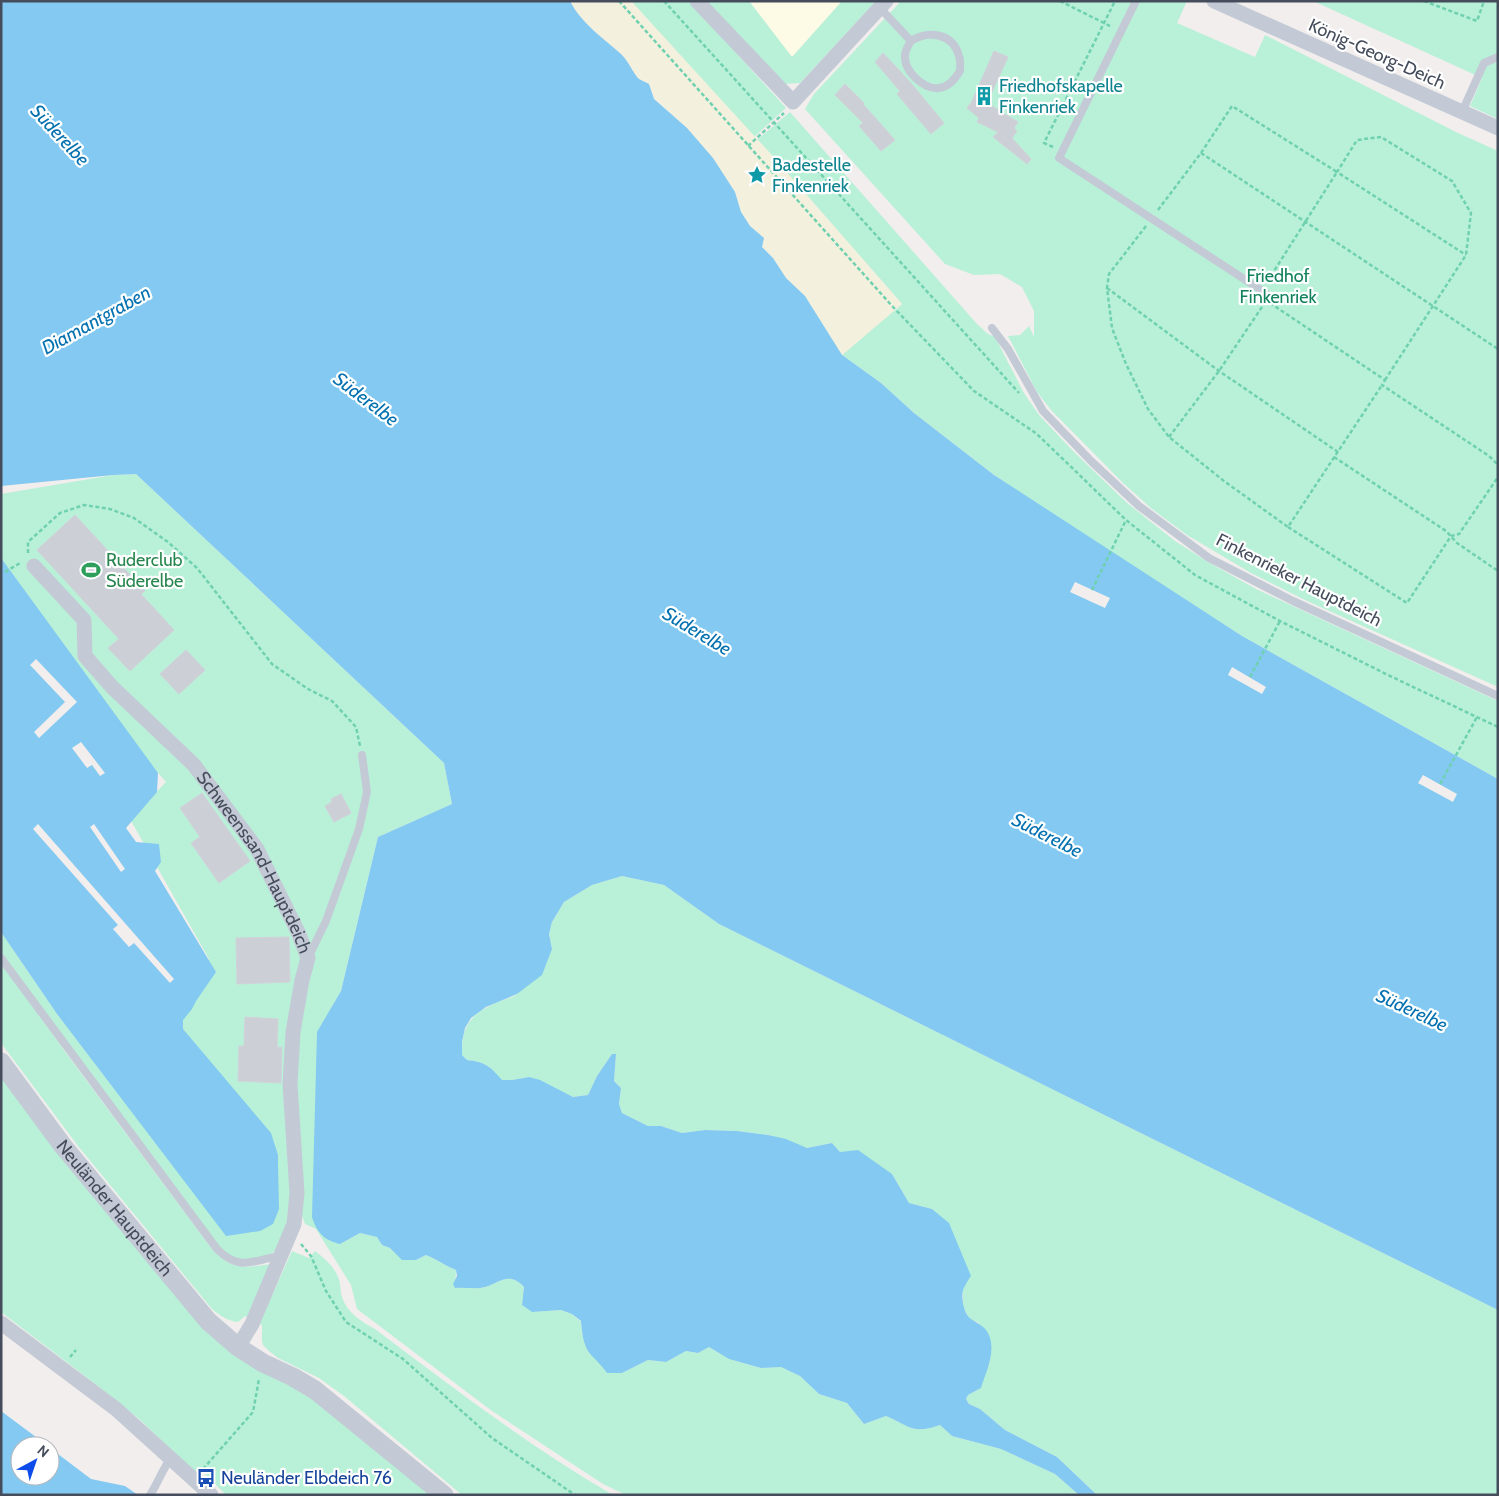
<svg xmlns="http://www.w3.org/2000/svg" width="1499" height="1496" font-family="Cabin,sans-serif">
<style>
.commercial{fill:#fdfae5}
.green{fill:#b9f1d8}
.sand{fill:#f3f0dd}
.water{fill:#83c9f1}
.pier{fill:#f1eeed}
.building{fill:#cccfd6;stroke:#d1d2da}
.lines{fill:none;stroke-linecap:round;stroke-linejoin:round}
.path{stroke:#6fd1b0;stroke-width:2.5;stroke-dasharray:4 2.5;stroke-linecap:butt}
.service{stroke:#c3cad6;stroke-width:8}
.minor{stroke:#c3cad6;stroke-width:15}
.tertiary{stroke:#c3cad6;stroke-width:19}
.labels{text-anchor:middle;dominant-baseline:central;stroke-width:4.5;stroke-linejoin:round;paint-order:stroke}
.street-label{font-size:18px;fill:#454d5c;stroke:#fff}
.culture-label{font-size:18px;fill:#0d838f;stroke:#fff;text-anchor:start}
.park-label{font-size:18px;fill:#11825b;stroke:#fff}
.leisure-label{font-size:18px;fill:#27864d;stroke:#fff;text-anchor:start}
.transit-label{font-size:18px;fill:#164399;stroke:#fff;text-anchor:start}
.water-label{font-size:19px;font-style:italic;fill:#0471b0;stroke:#fff}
</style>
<rect width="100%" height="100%" fill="#f1eeed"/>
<!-- commercial -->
<path class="commercial" d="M749,1H842L792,57Z"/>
<!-- green -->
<path class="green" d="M631,1H689L786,108L754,137Z
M706,1H749L792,57L842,1H876L800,83L785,84Z
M901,1H1187L1177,23L1255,57L1265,35L1458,133L1498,151V687L1305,600L1251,573L1187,535L1152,509L1123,483L1051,410L1037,392L1008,336L1020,335L1029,326L1034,337V311L1022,287L1000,274L974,275L945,264L805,109L814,94Z
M1313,1H1498V119L1470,106L1482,78Z
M790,112L977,324L988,334L995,337L1024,393L1039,415L1073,451L1126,502L1175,541L1208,562L1256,589L1498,701V779L1242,636L1049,513L994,475L914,413L881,383L842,355L902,304L769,152L757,140Z
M136,474L444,763L452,804L378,837L341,991L317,1033L340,1244L360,1233L377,1237L382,1245L390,1248L403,1260H416L426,1255C437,1259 445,1266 456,1270L455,1287C463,1287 472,1289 480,1288C498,1286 507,1269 524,1287L522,1305L532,1312L561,1310L572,1314L581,1322L582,1334L585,1345L590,1354L600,1362L607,1373H622L648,1360L666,1362L686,1351L698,1353L709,1347L729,1359L761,1368L781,1367L800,1376L819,1394L847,1403L864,1424L886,1416C910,1426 913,1435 940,1425L952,1436L1001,1449L1055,1474L1079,1495H626L603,1484L492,1411L357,1309L351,1285L316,1229L305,1224L300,1210L292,1206L279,1249C264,1258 243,1265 227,1255C223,1252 219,1246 216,1243L12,969L1,951V932L57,1014L226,1235L242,1232L175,1034L209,959L130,819L166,782L85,688L1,570V494L113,475Z
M622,876L664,885L719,924L1498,1310V1495H1097L1057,1457L1005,1430L980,1409L969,1404L966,1399L968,1395L981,1388L979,1323L970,1319L963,1307V1291L932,1209L909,1203L892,1174L840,1152L832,1143L807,1148L768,1135L737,1131L705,1130L682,1133L661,1126H648L622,1113L619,1104L621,1088L614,1081L616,1054H612L597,1076L588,1095L573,1097L529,1077L512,1080H501C490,1066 485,1062 467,1060L462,1055C461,1025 471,1014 498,1002C503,1000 511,998 516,995C524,989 544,959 552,949L549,934L552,922L564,902L592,885Z
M1,963L69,1057L212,1249C233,1271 243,1268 271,1264L247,1317L245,1316L238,1322C228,1321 220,1316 212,1309L78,1146L1,1043Z
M1,1074L133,1241L287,1383L318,1402L432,1495H226L198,1467L195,1472L139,1419L98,1386L1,1312Z
M292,1251L309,1258L315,1251C324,1258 334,1266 338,1277C341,1283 340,1291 342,1297C347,1313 361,1321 375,1329C452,1387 529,1446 613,1495H462L344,1396L319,1378L278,1358L269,1351L263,1345L262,1341V1325L259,1324Z"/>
<!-- sand -->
<path class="sand" d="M570,1H631L769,152L902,304L842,355L805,296L786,278L773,258L762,247L764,238L750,226L741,212L735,192L687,128L654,98L649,84C646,82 642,81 639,79C634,75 628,60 621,54C603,38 581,23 570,1Z"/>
<!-- water -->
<path class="water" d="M1,1H570C581,23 603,38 621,54C628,60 634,75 639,79C642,81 646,82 649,84L654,99L687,128L713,158L735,192L741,212L750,226L764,238L762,247L773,258L786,278L805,296L842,355L881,383L914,413L994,475L1242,636L1498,779V1310L719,924L664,885L622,876L592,885L564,902L552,922L549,934L552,949L542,975L517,994L486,1007L471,1018L465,1028L462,1042V1055L467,1060C485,1062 490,1066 502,1080H512L529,1077L540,1080L573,1097L588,1095L597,1076L612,1054H616L614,1081L621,1088L619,1104L622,1113L648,1126H661L682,1133L705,1130L737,1131L768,1135L786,1139L807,1148L832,1143L840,1152L858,1150L892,1174L909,1203L932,1209L949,1223L971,1276C968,1280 965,1285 963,1290C961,1299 964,1314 971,1319C980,1325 987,1327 990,1338C995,1354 986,1372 981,1388L968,1395L966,1399L969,1404L980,1409L1005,1430L1057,1457L1097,1495H1079L1055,1474L1001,1449L952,1436L940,1425C912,1435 910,1426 886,1416L864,1424L847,1403L819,1394L800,1376L781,1367L761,1368L729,1359L709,1347L698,1353L686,1351L666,1362L648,1360L622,1373H607C602,1366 597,1361 591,1355C583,1346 582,1333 581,1321L572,1314L561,1310L532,1312L522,1305L524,1287C507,1269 498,1286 480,1288C472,1289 463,1287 455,1288L453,1284L457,1276L456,1270C445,1266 437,1259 426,1255L416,1260H402L390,1248L382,1245L377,1237L360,1233L340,1244C324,1240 317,1233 312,1217L317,1032L341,991L378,837L452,804L444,763L136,474L113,475L1,486Z
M1,558L158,773L157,792L126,828L136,842L159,844L161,862L155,871L216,972L196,1001L192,1009L183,1020V1029L271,1133L278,1155V1164L279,1209L273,1224L260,1231L226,1236L57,1014L1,932Z
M1,1411L48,1446H20V1476H50V1448L91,1479L125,1486L138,1495H1Z"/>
<!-- pier -->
<path class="pier" d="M1075,582L1110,598L1105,608L1070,592Z
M36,659L77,702L39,738L34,732L65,702L30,665Z
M1232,667L1266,687L1262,694L1228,675Z
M81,742L105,773L100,776L92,765L87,768L72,748Z
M1423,775L1457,794L1453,802L1418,783Z
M38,824L174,979L170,983L134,943L129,947L113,929L118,925L33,829Z
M94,824L125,869L121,872L90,827Z"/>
<!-- building -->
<path class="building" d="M994,51L1008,57L987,103L1018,122L1014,128L1017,131L1012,138L1031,159L1027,164L993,137L998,132L977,122L979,118L967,108L972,101Z
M883,53L911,83L944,123L931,134L897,94L900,91L875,62Z
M845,84L864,103L863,104L895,140L881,151L859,126L863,123L835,95Z
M75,515L145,591L141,594L174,630L130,671L108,648L119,639L37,550Z
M186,650L205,670L179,694L160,674Z
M202,793L250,861L219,883L191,843L200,837L180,808Z
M341,794L351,813L334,822L325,806L332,802L331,799Z
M289,937L290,982L237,984L236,938Z
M245,1017L278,1019L277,1047H282L281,1083L238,1081L239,1046H244Z"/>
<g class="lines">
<!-- path -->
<path class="path" d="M619,1L893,307L974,391L1037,434L1126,520L1195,575L1280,621L1390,676L1498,727
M664,1L1019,393
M1060,1L1112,27
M1424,1L1477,21L1484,1
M748,146L784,113
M1053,147L1044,143L1115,1
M1201,153L1498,349
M1158,210L1201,153L1232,106L1337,172L1267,282
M1146,226L1109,274L1107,288L1112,328L1126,364L1148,409L1169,437L1224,481L1288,527L1382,385
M1107,288L1219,371L1338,452
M1270,303L1385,380L1382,385L1489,456L1498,465
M1385,380L1466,255L1471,213L1452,181L1381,137L1357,140L1337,172L1466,255
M1169,437L1219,371L1264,304
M1334,457L1446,531L1457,543L1498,571
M1288,527L1407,603L1451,536L1459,534L1498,477
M28,553V542L60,513L84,505L110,509L134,518L168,542L197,568L272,664L308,689L332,701L356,727L360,746
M5,572L20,563
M1092,590L1126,520
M1250,677L1280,621
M1440,784L1477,717
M301,1244L311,1256L326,1291L346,1322L403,1359L492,1438L575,1495
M70,1357L76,1350
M203,1469L253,1412L259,1379"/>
<!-- service -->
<path class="service" d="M1136,1L1059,158L1267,294
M880,8L911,41C908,46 905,50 905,56C904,71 924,90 939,88C949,87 955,79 960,71C960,66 961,61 959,56C953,33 928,30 911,41
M1462,112L1484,63L1498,57
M992,328L1008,349L1043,411L1091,461L1139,506L1209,558L1293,601L1498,696
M309,956L326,921L359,829L367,792L362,755
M1,958L217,1249C241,1273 254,1259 281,1256
M150,1495C158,1483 162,1470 171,1458"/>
<!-- minor -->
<g class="minor">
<path d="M697,1L793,102L886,1"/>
<path d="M1214,1L1498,128"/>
<path id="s1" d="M34,566L84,620L85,656L112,687L194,765L257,849L298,932L308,958L302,980L293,1032L290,1084L297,1193L294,1224L252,1324L238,1347"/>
<path d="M1,1323L116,1409L211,1495"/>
</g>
<!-- tertiary -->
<path class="tertiary" id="s2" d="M1,1062L63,1146L208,1321L238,1347L263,1363L293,1377L315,1390L444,1495"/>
</g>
<!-- icons -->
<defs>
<g id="building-bare" transform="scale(1.5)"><path d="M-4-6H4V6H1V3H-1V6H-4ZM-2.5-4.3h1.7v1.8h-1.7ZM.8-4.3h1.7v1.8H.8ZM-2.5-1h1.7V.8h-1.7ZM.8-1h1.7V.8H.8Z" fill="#0f9aa8" stroke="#fff" stroke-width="2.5" paint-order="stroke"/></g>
<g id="sight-bare" transform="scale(1.5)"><path d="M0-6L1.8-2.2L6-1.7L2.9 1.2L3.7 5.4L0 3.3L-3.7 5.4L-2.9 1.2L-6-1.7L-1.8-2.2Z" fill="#0f9aa8" stroke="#fff" stroke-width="2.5" paint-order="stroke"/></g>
<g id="stadium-bare" transform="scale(1.5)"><path d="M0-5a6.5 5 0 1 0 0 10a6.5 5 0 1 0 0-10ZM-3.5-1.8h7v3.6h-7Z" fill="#2e9e5b" stroke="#fff" stroke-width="2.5" paint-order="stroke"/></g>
<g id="bus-bare" transform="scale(1.5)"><path d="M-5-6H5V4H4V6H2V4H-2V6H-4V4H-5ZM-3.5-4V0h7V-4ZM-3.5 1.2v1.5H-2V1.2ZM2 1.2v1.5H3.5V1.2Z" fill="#1a4fb4" stroke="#fff" stroke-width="2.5" paint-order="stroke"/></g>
</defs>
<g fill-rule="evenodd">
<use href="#building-bare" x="984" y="96"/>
<use href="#sight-bare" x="757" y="175"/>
<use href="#stadium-bare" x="91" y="570"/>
<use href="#bus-bare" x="206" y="1478"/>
</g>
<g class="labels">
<!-- street labels -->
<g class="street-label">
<text transform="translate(1377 54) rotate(24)">König-Georg-Deich</text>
<text transform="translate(1299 580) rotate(27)">Finkenrieker Hauptdeich</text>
<text stroke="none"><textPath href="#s1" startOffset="379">Schweenssand-Hauptdeich</textPath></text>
<text stroke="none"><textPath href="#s2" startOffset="185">Neuländer Hauptdeich</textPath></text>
</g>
<!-- culture labels -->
<g class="culture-label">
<text x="999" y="86">Friedhofskapelle<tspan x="999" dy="21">Finkenriek</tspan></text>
<text x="772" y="165">Badestelle<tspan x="772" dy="21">Finkenriek</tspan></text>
</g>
<!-- park labels -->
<g class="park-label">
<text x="1278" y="276">Friedhof<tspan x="1278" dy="21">Finkenriek</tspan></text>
</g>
<!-- leisure labels -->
<g class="leisure-label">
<text x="106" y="560">Ruderclub<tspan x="106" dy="21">Süderelbe</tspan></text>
</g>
<!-- transit labels -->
<g class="transit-label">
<text x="221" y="1478">Neuländer Elbdeich 76</text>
</g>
<!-- water labels -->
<g class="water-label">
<text transform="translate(60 135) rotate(47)">Süderelbe</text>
<text transform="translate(96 320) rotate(-29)">Diamantgraben</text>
<text transform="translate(366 399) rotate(37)">Süderelbe</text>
<text transform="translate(697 631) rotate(31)">Süderelbe</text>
<text transform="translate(1047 835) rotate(27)">Süderelbe</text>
<text transform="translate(1412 1010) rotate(25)">Süderelbe</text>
</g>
</g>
<!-- border -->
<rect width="1499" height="1496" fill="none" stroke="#454d5c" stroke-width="5"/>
<!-- north arrow -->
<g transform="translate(35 1461) rotate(40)"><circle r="24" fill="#ffffff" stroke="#b5b8be"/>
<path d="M0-4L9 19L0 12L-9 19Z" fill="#0e4cea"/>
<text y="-8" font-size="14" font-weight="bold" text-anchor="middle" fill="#454d5c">N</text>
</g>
</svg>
